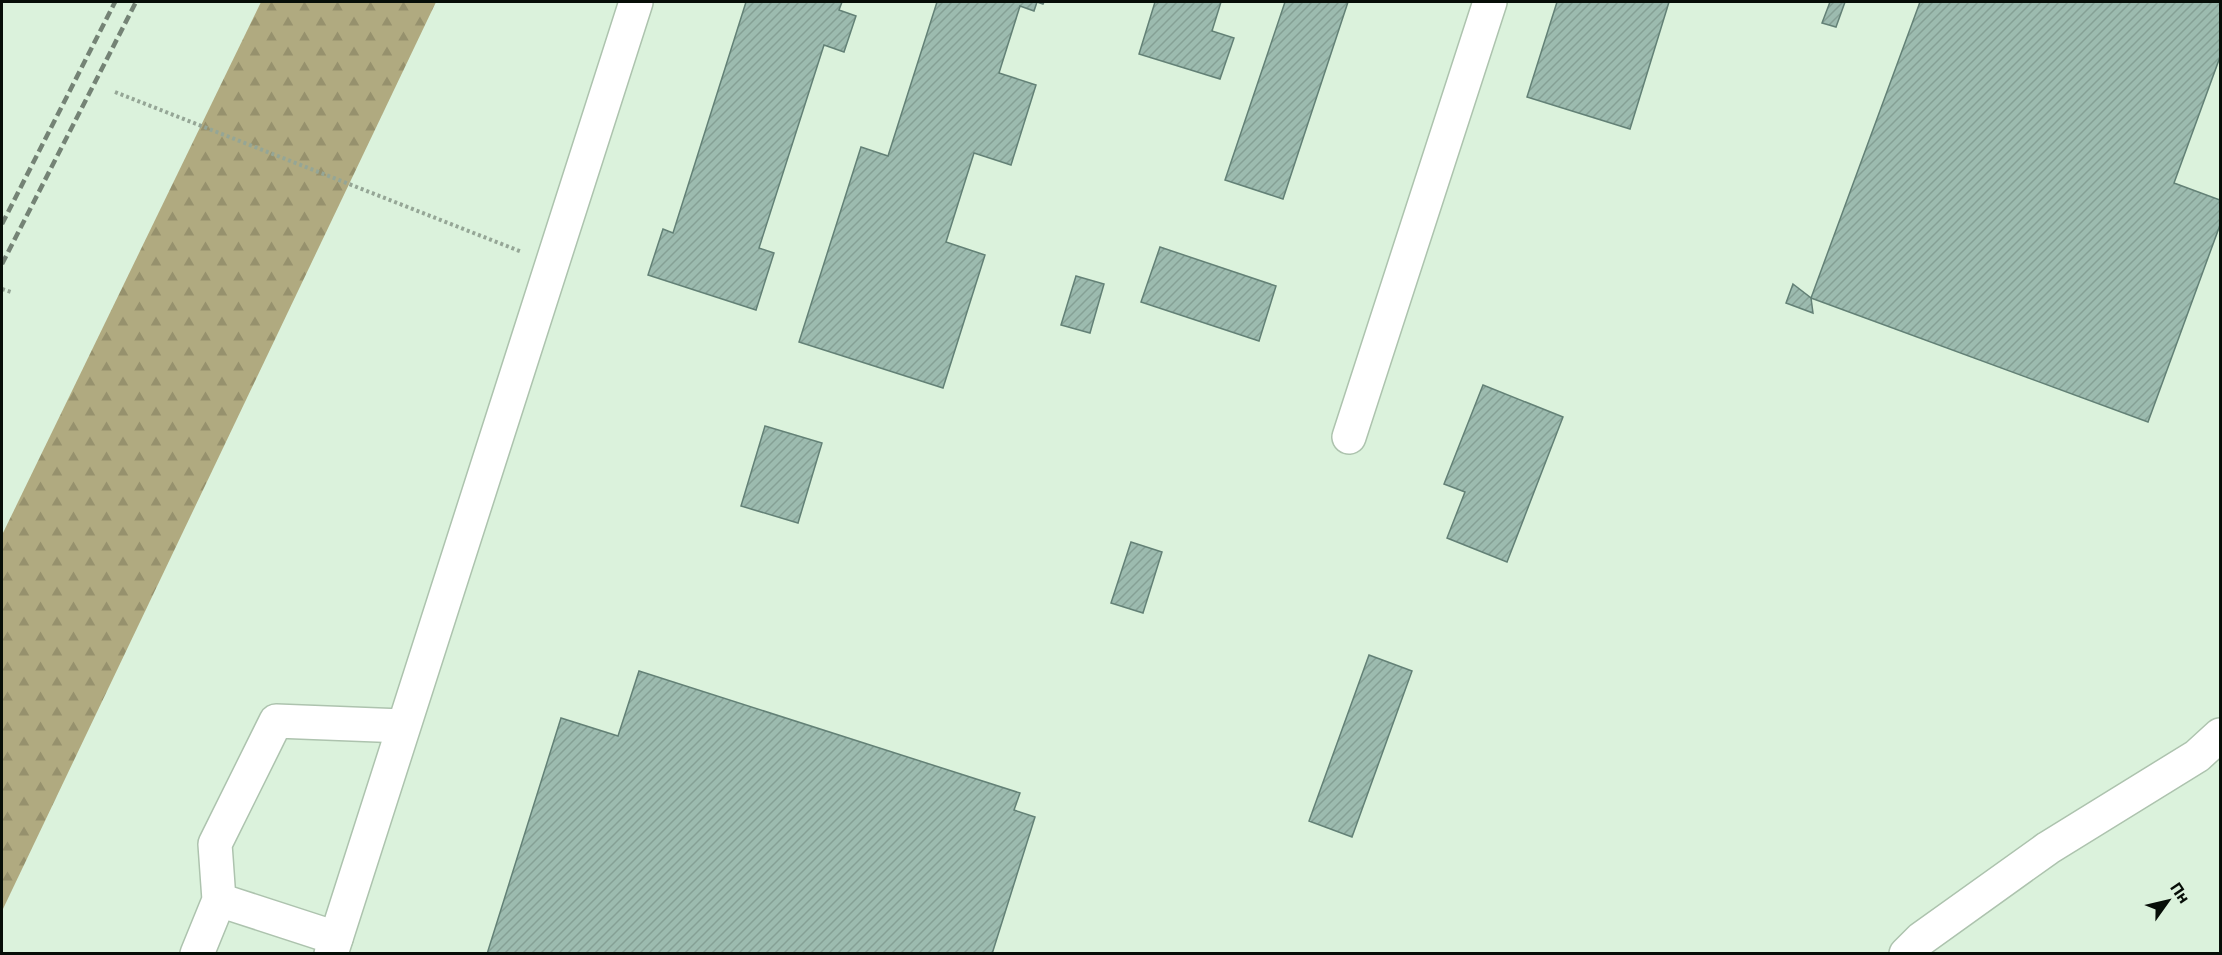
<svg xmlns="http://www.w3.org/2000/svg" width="2222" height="955" font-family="'IBM Plex Sans',sans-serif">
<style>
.forest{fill:url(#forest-firs)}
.building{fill:url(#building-hatch);stroke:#638176;stroke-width:1.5}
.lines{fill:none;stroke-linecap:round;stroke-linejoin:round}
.minor-casing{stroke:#adc3ae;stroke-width:36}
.major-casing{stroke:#adc3ae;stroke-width:36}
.path{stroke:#95a696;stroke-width:4;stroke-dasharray:3 3;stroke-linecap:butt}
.minor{stroke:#fff;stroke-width:33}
.major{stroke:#fff;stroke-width:33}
.rail{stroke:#748375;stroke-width:4.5;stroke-dasharray:9 4.5;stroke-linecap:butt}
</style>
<defs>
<pattern id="forest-firs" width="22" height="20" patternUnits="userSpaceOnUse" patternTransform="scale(1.5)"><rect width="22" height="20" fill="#b0aa80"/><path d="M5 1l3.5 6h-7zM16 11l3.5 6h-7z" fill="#96916d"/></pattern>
<pattern id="building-hatch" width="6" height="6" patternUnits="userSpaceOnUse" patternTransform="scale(1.5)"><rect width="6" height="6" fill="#9cbbaf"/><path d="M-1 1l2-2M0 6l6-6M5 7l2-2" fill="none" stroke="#85a095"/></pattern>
</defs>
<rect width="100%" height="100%" fill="#dbf2dc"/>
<!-- forest -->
<path class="forest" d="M261,2H436L2,911V535Z"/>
<!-- building -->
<path class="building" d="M746,2H842L839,10L856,16L844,52L824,45L759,248L774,253L756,310L648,275L663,229L673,233Z
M937,2H1044L1043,4L1037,2L1034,11L1020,6L999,73L1036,85L1011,165L974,153L946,242L985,255L943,388L799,342L861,147L888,156Z
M1155,2H1221L1212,31L1234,38L1220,79L1139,54Z
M1285,2H1348L1283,199L1225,180Z
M1557,2H1669L1630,129L1527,97Z
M1830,2H1845L1836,27L1822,23Z
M1920,2H2220V57L2174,183L2220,200V225L2148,422L1811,298Z
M1160,247L1276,286L1259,341L1141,302Z
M1076,276L1104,284L1090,333L1061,325Z
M1793,284L1811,298L1813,313L1786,303Z
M1483,385L1563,417L1507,562L1447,538L1465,492L1444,484Z
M765,426L822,443L798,523L741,506Z
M1131,542L1162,552L1143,613L1111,603Z
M1369,655L1412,671L1352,837L1309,821Z
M639,671L1020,793L1014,810L1035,817L992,954H487L561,718L618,736Z"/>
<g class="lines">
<!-- minor casing -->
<g class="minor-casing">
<path id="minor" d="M1349,437L1490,2
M336,938L219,900L215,844L276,721L403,726
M197,954L219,900
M1906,954L1921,939L2048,848L2197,756L2220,735"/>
</g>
<!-- major casing -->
<g class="major-casing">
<path id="major" d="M331,954L636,2"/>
</g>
<!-- path -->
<path class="path" d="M115,92L522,252
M2,289L11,292"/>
<!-- minor -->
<use href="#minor" class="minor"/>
<!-- major -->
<use href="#major" class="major"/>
<!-- rail -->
<path class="rail" d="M2,224L115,2
M2,264L136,2"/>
</g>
<!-- border -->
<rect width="2222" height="955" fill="none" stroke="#070e08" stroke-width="6"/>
<!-- north arrow -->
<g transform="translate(2168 901) rotate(56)" stroke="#dbf2dc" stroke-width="4.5" paint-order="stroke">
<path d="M0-4.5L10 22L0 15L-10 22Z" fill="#070e08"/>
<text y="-9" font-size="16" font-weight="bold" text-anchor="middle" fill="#070e08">Пн</text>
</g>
</svg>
